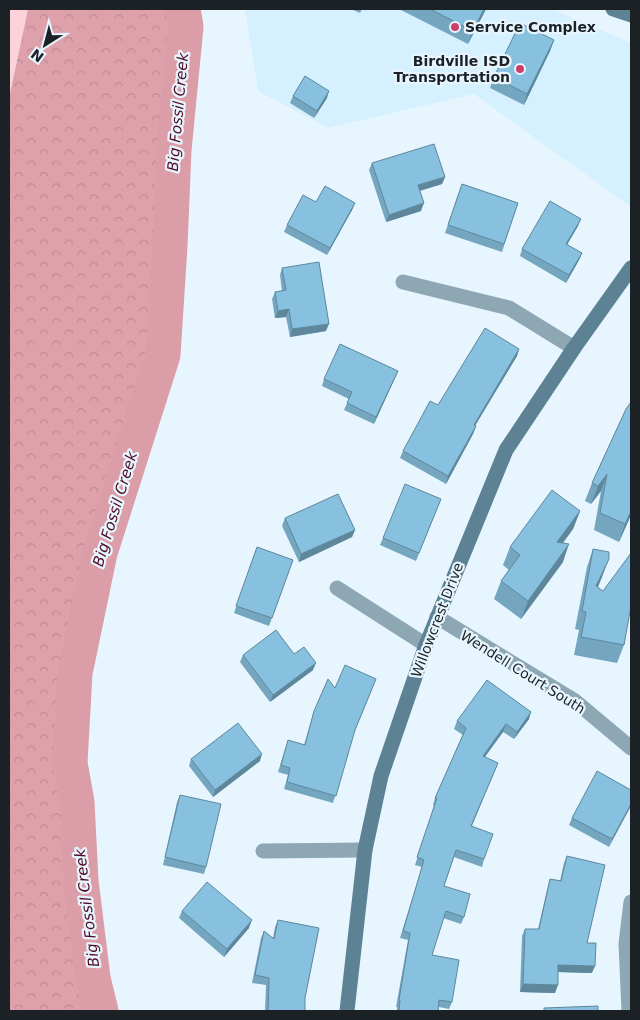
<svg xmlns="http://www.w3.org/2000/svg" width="640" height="1020" font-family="'DejaVu Sans',sans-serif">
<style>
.built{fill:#d5f0fe}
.grass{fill:#fdd3da}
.forest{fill:url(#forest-crowns)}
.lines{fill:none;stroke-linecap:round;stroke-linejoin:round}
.river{stroke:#db9ea9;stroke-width:35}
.street{stroke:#8ea7b4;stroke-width:15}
.secondary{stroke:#5d8294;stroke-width:15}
.wall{fill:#74a6c0}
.shaded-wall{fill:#5e879c}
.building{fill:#87c1df;stroke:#5e879c}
.poi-dot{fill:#cd3f69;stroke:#e7f6fe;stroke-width:2}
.labels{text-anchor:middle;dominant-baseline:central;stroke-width:4.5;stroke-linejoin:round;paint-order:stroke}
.poi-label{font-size:14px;font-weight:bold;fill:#1b2125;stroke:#e7f6fe;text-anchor:start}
.street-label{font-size:14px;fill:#1b2125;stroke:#e7f6fe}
.water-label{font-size:15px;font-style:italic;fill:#510922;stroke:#e7f6fe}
</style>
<defs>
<pattern id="forest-crowns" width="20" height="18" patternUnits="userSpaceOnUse" patternTransform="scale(1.25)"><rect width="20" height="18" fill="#dea1ac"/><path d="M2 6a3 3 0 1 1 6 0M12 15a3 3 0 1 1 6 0" fill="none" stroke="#be8a94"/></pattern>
</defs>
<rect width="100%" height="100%" fill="#e7f6fe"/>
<!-- built -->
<path class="built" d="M245,9H552L631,43V207L474,94L328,128L258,91Z"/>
<!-- grass -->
<path class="grass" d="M9,9H28L9,98Z"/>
<!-- forest -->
<path class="forest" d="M28,9H183L186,27L174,150L170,246L163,355L100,553L75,673L70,763L77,802L81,881L93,978L101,1011H9V98Z"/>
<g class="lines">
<!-- river -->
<path class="river" d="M101,1011L93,978L81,881L77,802L70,763L75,673L100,553L163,355L170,246L174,150L186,27L183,9"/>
<!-- street -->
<path class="street" d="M403,282L509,308L574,348
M337,588L426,645
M437,617L575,701L631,748
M263,851L365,850
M629,1011L626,944L631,902"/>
<!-- secondary -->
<path class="secondary" d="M613,9L631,15
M347,1011L365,850L381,776L426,645L506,450L574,348L631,268"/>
</g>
<!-- wall -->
<path class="wall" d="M351,9H362L360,13Z
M399,9H486L468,44Z
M554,40L550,51L524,105L490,88L494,77Z
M293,96L327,98L314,118L290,103Z
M372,163L445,177L442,184L420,191L421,211L386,222L369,170Z
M462,184L518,203L502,252L445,233Z
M316,202L355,203L352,210L327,255L284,232L287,225Z
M578,226L567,245L582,253L579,260L566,283L520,256L522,249Z
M282,268L326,331L290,337L286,317L275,318L272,299L275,292L282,291L280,275Z
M519,349L517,356L475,426H476L473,434L446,484L400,458L403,451L438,405Z
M398,371L374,424L344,410L349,399L322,386L324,379Z
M626,409L631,515L619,542L594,530L601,491L591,504L585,501L592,483Z
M441,499L416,561L380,545L383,538Z
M580,511L573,529L563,543V562L521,619L494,599L501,581L509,570L503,565L510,547Z
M285,518L355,530L352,537L299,562L282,526Z
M257,547L293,560L269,626L234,613Z
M593,549L602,577L598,587L624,645L617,663L574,655L579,630L575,629L587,567Z
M294,654L313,670L270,702L240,662L243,655Z
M376,679L354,733L333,803L284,789L288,775L278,772L288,740L304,745L314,711L335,688Z
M529,719L514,739L503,732L485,757L498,763L472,826L484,859L482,867L454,857L444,886L464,917L461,924L443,918L432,955L452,1002L449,1009L439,1007L438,1011H397V1007H396L408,940L400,938L422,867L415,865L434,806L433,805L435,798L463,735L454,729L457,721Z
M191,759L260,761L213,797L189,766Z
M631,790L609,847L569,825L572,818Z
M180,795L206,867L204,874L163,865L177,802Z
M567,856L587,943L592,973L558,972L555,993L520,992L522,936L525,929H538L548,886L550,879L560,881L564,863Z
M182,911L249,928L224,957L179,918Z
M278,920L305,998V1011H265L266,985L252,983L261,938L264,931L273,938L275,927Z"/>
<!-- shaded-wall -->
<path class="shaded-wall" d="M484,9H486L468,44L473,31Z
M554,40L550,51L524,105L527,94Z
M329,91L327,98L314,118L317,111Z
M445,177L442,184L415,192L418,185Z
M355,203L352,210L327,255L330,248Z
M424,203L421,211L386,222L389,215Z
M581,219L578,226L563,251L566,244Z
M582,253L579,260L566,283L569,275Z
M289,309L286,317L275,318L278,311Z
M329,324L326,331L290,337L292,329Z
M519,349L517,356L471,432L474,425Z
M398,371L395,378L374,424L376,417Z
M476,426L473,434L446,484L448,476Z
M607,474L601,491L591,504L598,486Z
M580,511L573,529L550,560L557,542Z
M631,511V515L619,542L625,524Z
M355,530L352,537L299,562L301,554Z
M569,544L563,562L521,619L528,601Z
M609,559L602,577L590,604L596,586Z
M316,663L313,670L270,702L273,695Z
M531,712L529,719L514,739L517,732Z
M506,724L503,732L480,763L483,756Z
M262,754L260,761L213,797L215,790Z
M631,804V806L609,847L612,839Z
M252,920L249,928L224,957L227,949Z
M558,965L595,966L592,973L556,972Z
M523,984L558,985L555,993L520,992Z"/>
<!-- building -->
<path class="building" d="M430,9H484L473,31Z
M520,23L554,40L527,94L494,77Z
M305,76L329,91L317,111L293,96Z
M434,144L445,177L418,185L424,203L389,215L372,163Z
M462,184L518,203L504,244L448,225Z
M325,186L355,203L330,248L287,225L303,195L316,202Z
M550,201L581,219L566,244L582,253L569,275L522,249Z
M319,262L329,324L292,329L289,309L278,311L275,292L286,290L282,268Z
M485,328L519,349L474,425L476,426L448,476L403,451L430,401L438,405Z
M340,344L398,371L376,417L347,403L352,392L324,379Z
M631,402V511L625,524L600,513L607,474L598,486L592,483L626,409Z
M405,484L441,499L419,553L383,538Z
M552,490L580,511L557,542L569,544L528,601L501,581L520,555L510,547Z
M338,494L355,530L301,554L285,518Z
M257,547L293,560L272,618L236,606Z
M593,549L609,552V559L596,586L603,591L631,553V606L624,645L581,637L586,612L582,611Z
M276,630L294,654L304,647L316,663L273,695L243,655Z
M345,665L376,679L355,730L336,796L287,782L290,768L281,765L288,740L305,745L314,711L328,679L335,688Z
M487,680L531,712L517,732L506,724L483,756L498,763L471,826L493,834L484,859L456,850L444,886L470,894L464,917L446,911L432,955L459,960L452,1002L439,1000L438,1011H399L400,1000H399L410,933L403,931L424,860L417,857L437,798H435L466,728L457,721Z
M238,723L262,754L215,790L191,759Z
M597,771L631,790V804L612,839L572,818Z
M180,795L221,804L206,867L165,857Z
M567,856L605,865L587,943H596L595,966L558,965V985L523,984L525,929H539L550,879L561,881Z
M207,882L252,920L227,949L182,911Z
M278,920L319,928L305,998V1011H268L269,978L255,975L264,931L274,939Z
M598,1006V1011H544V1008Z"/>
<!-- markers -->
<g class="poi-dot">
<circle cx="455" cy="27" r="5"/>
<circle cx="520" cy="69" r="5"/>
</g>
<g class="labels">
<!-- poi labels -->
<g class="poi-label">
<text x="465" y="27">Service Complex</text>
<text x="510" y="61" text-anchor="end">Birdville ISD<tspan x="510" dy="16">Transportation</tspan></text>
</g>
<!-- street labels -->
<g class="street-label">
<text transform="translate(437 620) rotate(-69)">Willowcrest Drive</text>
<text transform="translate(523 672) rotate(32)">Wendell Court South</text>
</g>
<!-- water labels -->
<g class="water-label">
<text transform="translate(178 112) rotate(-85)">Big Fossil Creek</text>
<text transform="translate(115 509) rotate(-73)">Big Fossil Creek</text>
<text transform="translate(87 908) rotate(-97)">Big Fossil Creek</text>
</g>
</g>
<!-- border -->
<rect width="640" height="1020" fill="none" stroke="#1b2125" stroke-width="20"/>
<!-- north arrow -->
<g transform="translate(45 45) rotate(216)" stroke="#e7f6fe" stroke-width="4" paint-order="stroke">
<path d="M0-4L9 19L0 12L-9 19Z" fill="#1b2125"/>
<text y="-8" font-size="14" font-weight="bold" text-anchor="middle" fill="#1b2125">N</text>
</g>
</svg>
